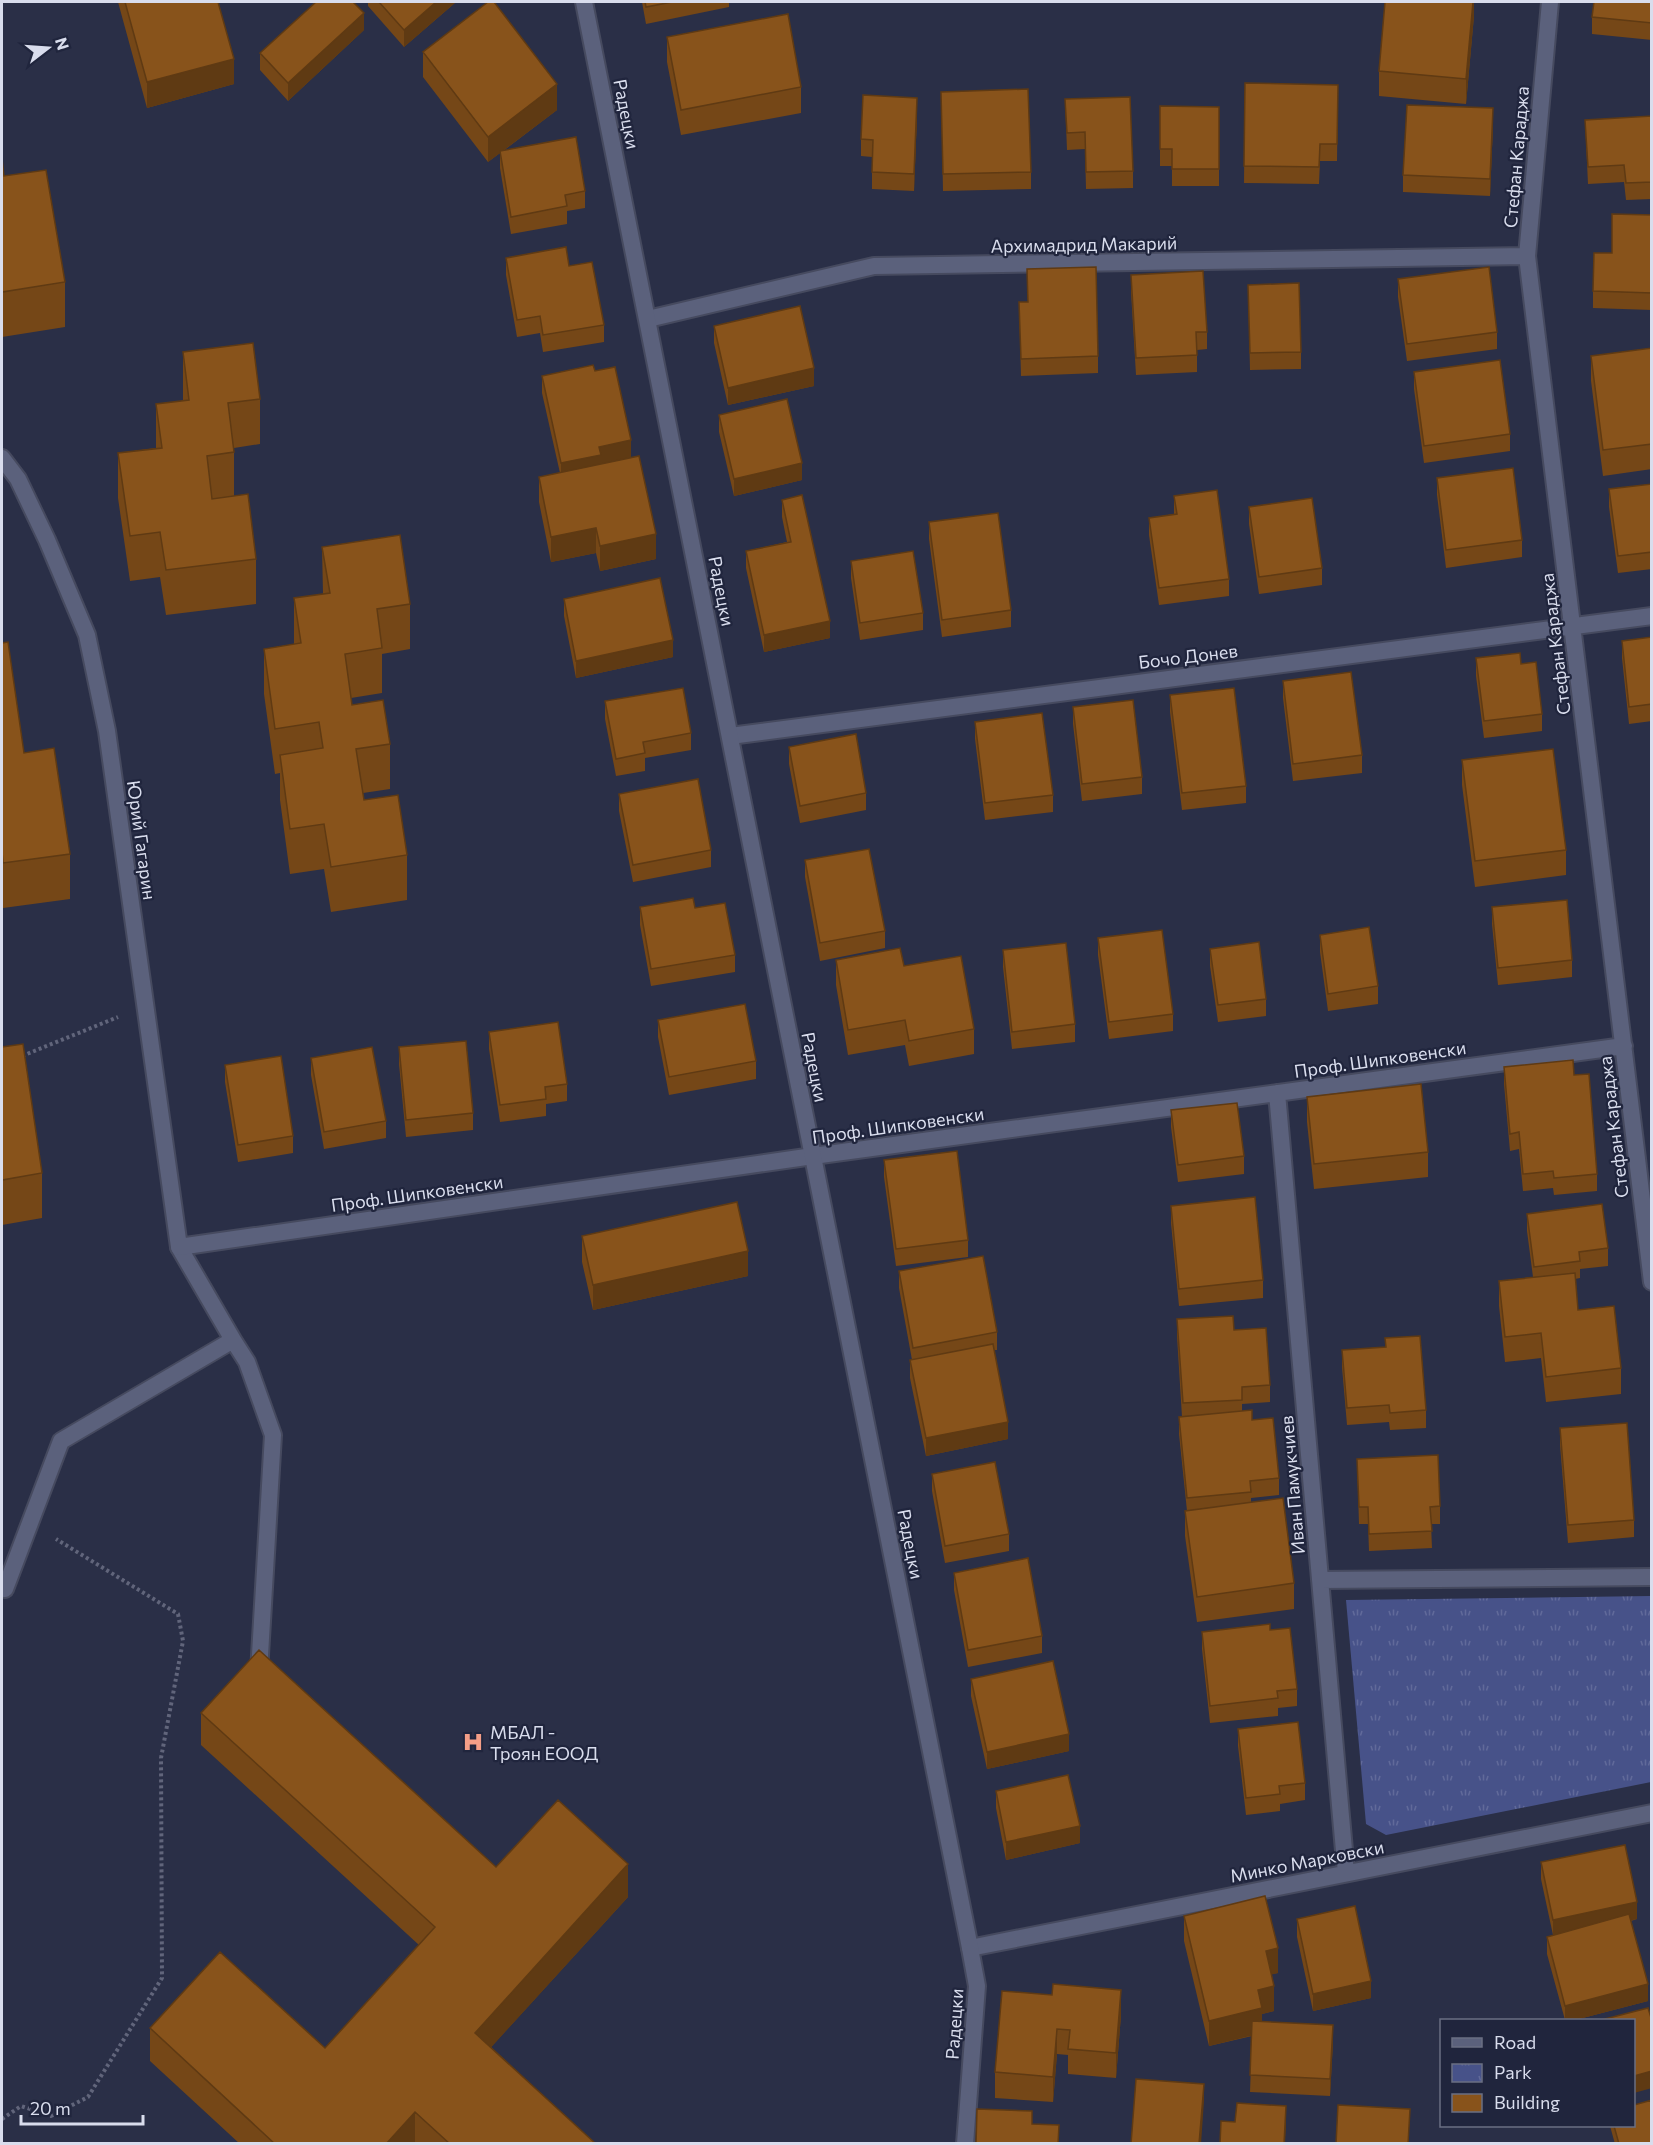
<svg xmlns="http://www.w3.org/2000/svg" width="1653" height="2145" font-family="Commissioner,sans-serif">
<style>
.park{fill:url(#park-tufts)}
.lines{fill:none;stroke-linecap:round;stroke-linejoin:round}
.service-casing{stroke:#464a5f;stroke-width:20}
.minor-casing{stroke:#464a5f;stroke-width:20}
.tertiary-casing{stroke:#464a5f;stroke-width:20}
.path{stroke:#61657b;stroke-width:4;stroke-dasharray:3 3;stroke-linecap:butt}
.service{stroke:#5b617c;stroke-width:16}
.minor{stroke:#5b617c;stroke-width:16}
.tertiary{stroke:#5b617c;stroke-width:16}
.wall{fill:#754717}
.shaded-wall{fill:#5f3a13}
.building{fill:#88531b;stroke:#5f3a13;stroke-width:1.5}
.labels{text-anchor:middle;dominant-baseline:central;stroke-width:4.5;stroke-linejoin:round;paint-order:stroke}
.street-label{font-size:18px;fill:#d9dded;stroke:#20253d}
.poi-label{font-size:18px;fill:#d9dded;stroke:#20253d;text-anchor:start}
</style>
<defs>
<pattern id="park-tufts" width="24" height="20" patternUnits="userSpaceOnUse" patternTransform="scale(1.5)"><rect width="24" height="20" fill="#475289"/><path d="M3 7l-1-3M5 7V3M7 7l1-3M15 17l-1-3M17 17v-4M19 17l1-3" fill="none" stroke="#616a9a"/></pattern>
</defs>
<rect width="100%" height="100%" fill="#2a2f47"/>
<!-- park -->
<path class="park" d="M1651,1596V1782L1386,1835L1366,1824L1346,1600Z"/>
<g class="lines">
<!-- service casing -->
<g class="service-casing">
<path id="service" d="M179,1247L233,1340
M5,1589L61,1441L233,1340L247,1362L273,1435L259,1672"/>
</g>
<!-- minor casing -->
<g class="minor-casing">
<path id="minor" d="M1550,2L1527,256L1652,1282
M648,319L874,266L1527,256
M2,458L18,479L47,540L87,635L107,731L179,1247L813,1156L1624,1046
M730,736L1652,616
M1277,1093L1346,1873
M1320,1580L1652,1577
M970,1948L1652,1813"/>
</g>
<!-- tertiary casing -->
<g class="tertiary-casing">
<path id="tertiary" d="M584,2L970,1948L977,1986L965,2144"/>
</g>
<!-- path -->
<path class="path" d="M22,1056L118,1017
M2,2119L21,2106L51,2116L88,2097L162,1978L161,1758L183,1641L178,1614L56,1539"/>
<!-- service -->
<use href="#service" class="service"/>
<!-- minor -->
<use href="#minor" class="minor"/>
<!-- tertiary -->
<use href="#tertiary" class="tertiary"/>
</g>
<!-- wall -->
<path class="wall" d="M118,2H218L234,84L147,108Z
M368,2H456L404,47L368,6Z
M642,2H729V7L646,24Z
M1474,2V16L1466,104L1379,96V71Z
M1652,2V40L1592,34V17Z
M364,30L288,101L260,70V53Z
M667,37L801,87V113L681,135L667,62Z
M423,52L557,110L503,151L585,191V208L567,211V224L511,234L500,168V153L488,162L423,77Z
M1245,83L1338,85L1337,161H1320L1319,184L1244,183Z
M941,92L1031,172V189L943,191Z
M1065,99L1133,171V188L1086,189L1085,149L1067,150Z
M1160,106L1219,107V186H1172V166H1160Z
M917,115L914,191L872,189V157L861,156V139Z
M1652,116V199L1626,200L1624,182L1588,184L1585,120Z
M1493,125L1490,196L1403,192V175Z
M2,159L4,176L65,282V327L2,337Z
M1652,215V310L1593,308V291L1612,253Z
M506,258L569,266L604,325V342L543,352L540,333L517,337L506,275Z
M1027,269L1098,356V373L1021,376L1019,302H1028Z
M1131,275L1207,332V349L1197,350V372L1136,375L1131,292Z
M1398,279L1497,332V349L1407,361L1398,297Z
M1248,285L1301,352V369L1250,370Z
M714,326L814,386L728,405L714,343Z
M1652,348V469L1603,476L1591,381V356Z
M183,352L260,399V444L234,448V496L256,559V604L166,615L160,577L130,581L118,498V453L156,448V404L183,401Z
M595,371L631,457L601,464L656,559L600,571L596,553L551,562L539,502V477L560,473L542,393V376Z
M1414,372L1510,434V451L1424,463L1414,389Z
M719,415L802,480L734,496L719,432Z
M1437,478L1522,540V557L1446,568L1437,495Z
M1652,484V569L1618,573L1609,507V489Z
M1174,496L1229,579V596L1159,605L1149,535V518L1174,514Z
M782,500L830,638L764,652L746,568V551L787,542L782,517Z
M1249,507L1322,568V585L1259,594L1249,524Z
M929,522L1011,610V627L942,637L929,539Z
M322,547L410,604V649L382,654V693L351,698L352,705L390,744V789L363,793L364,800L407,855V900L331,912L324,869L290,874L280,800V773L275,774L264,694V649L294,644V598L323,594Z
M851,561L923,613V630L860,640L851,578Z
M564,599L673,657L576,678L564,616Z
M1652,637V721L1629,724L1622,658V641Z
M2,643L24,753L70,854V899L3,908L2,897Z
M1476,658L1521,664L1542,714V731L1484,738L1476,676Z
M1283,681L1362,755V773L1293,781L1283,698Z
M1170,695L1246,786V803L1182,810L1170,712Z
M605,701L691,733V750L645,758V771L616,776L605,719Z
M1073,707L1142,777V794L1082,801L1073,724Z
M975,722L1053,795V812L985,820L975,739Z
M789,747L866,793V810L800,823L789,764Z
M1462,760L1566,850V875L1475,887L1462,785Z
M619,794L711,850V867L633,882L619,811Z
M805,860L885,931V948L820,961L805,877Z
M640,907L695,908L735,955V972L651,986L640,925Z
M1492,907L1572,960V977L1498,985L1492,924Z
M1320,935L1378,986V1004L1328,1011L1320,952Z
M1098,938L1173,1014V1031L1109,1039L1098,955Z
M1210,949L1266,999V1016L1218,1022L1210,966Z
M1003,950L1075,1024V1042L1012,1049L1003,967Z
M836,960L904,966L974,1029V1054L909,1066L905,1045L848,1055L836,985Z
M658,1020L756,1061V1079L669,1095L658,1037Z
M489,1032L567,1084V1101L546,1104V1116L500,1122L489,1049Z
M2,1047L42,1173V1218L2,1225Z
M399,1047L473,1113V1130L406,1137L399,1064Z
M311,1058L386,1121V1138L324,1149L311,1075Z
M225,1065L293,1136V1153L238,1162L225,1082Z
M1504,1067L1574,1075L1597,1174V1191L1554,1195L1553,1188L1523,1191L1519,1149L1510,1151L1504,1084Z
M1307,1097L1428,1152V1177L1314,1189L1307,1122Z
M1171,1110L1244,1156V1174L1178,1182L1171,1127Z
M884,1160L968,1240V1257L896,1266L884,1177Z
M1171,1206L1263,1280V1298L1179,1306L1171,1223Z
M1527,1214L1608,1248V1266L1580,1269V1278L1575,1279L1578,1310L1621,1368V1394L1546,1402L1541,1358L1505,1362L1499,1306V1281L1533,1277L1527,1231Z
M582,1236L748,1276L593,1310L582,1262Z
M899,1271L997,1332V1350H994L1008,1439L926,1456L910,1378V1360H912L899,1288Z
M1177,1319L1234,1330L1270,1385V1402L1242,1404V1411L1252,1420L1279,1478V1495L1251,1498V1503L1294,1583V1609L1197,1622L1185,1536V1511H1187L1179,1434V1417H1182L1177,1336Z
M1385,1338L1426,1410V1428L1390,1430L1389,1422L1347,1425L1342,1367V1350L1385,1347Z
M1560,1428L1634,1520V1537L1568,1543L1560,1445Z
M1357,1459L1440,1506V1524H1431L1432,1548L1369,1551L1368,1524H1359Z
M932,1474L1009,1534V1551L945,1563L932,1491Z
M954,1573L1042,1636V1653L968,1667L954,1590Z
M1270,1630L1297,1689V1706L1278,1708V1716L1210,1723L1202,1649V1632Z
M971,1679L1069,1751L987,1769L971,1696Z
M201,1713L496,1867L628,1897L491,2047L596,2144H240L150,2061V2028L325,2048L419,1945L201,1745Z
M1238,1729L1305,1783V1800L1280,1804V1811L1246,1815L1238,1746Z
M996,1791L1080,1843L1006,1860L996,1808Z
M1541,1862L1637,1919L1631,1921L1648,2001L1575,2020H1565L1547,1954V1937L1553,1935L1541,1879Z
M1184,1916L1278,1973L1272,1974L1274,2011L1262,2014V2021L1333,2042L1330,2096L1250,2092L1252,2036L1209,2046L1184,1941Z
M1297,1919L1371,1998L1313,2011L1297,1937Z
M1002,1991L1121,2015L1116,2078L1068,2074V2055L1057,2054L1053,2102L995,2098V2072Z
M1610,2126H1634L1652,2144H1615Z"/>
<!-- shaded-wall -->
<path class="shaded-wall" d="M436,2H456L404,47V30Z
M1473,2H1474V16L1466,104V79Z
M364,13V30L288,101V83Z
M234,59V84L147,108V82Z
M557,84V110L488,162V137Z
M917,98V115L914,191V174Z
M1493,108V125L1490,196V179Z
M814,368V386L728,405V388Z
M631,440V457L601,464L561,480V463L599,447Z
M802,463V480L734,496V479Z
M596,528V553L551,562V537Z
M656,534V559L600,571V546Z
M830,621V638L764,652V635Z
M673,640V657L576,678V661Z
M748,1251V1276L593,1310V1285Z
M1008,1422V1439L926,1456V1438Z
M1069,1734V1751L987,1769V1752Z
M1080,1826V1843L1006,1860V1842Z
M628,1864V1897L475,2065V2033Z
M1637,1902V1919L1553,1937V1920Z
M1278,1948V1973L1266,1976V1951Z
M1371,1981V1998L1313,2011V1994Z
M1648,1984V2001L1575,2020H1565V2006Z
M1274,1986V2011L1262,2014V2033L1209,2046V2021L1258,1990Z
M1121,1990V2015L1116,2078V2053Z
M1333,2025V2042L1330,2096V2079Z
M1057,2029V2054L1053,2102V2077Z
M1652,2071V2088L1634,2093V2076Z
M1204,2084V2101L1201,2144H1199Z
M1286,2106V2124L1285,2144H1284Z
M415,2112V2144H386Z"/>
<!-- building -->
<path class="building" d="M125,2H218L234,59L147,82Z
M316,2H353L364,13L288,83L260,53Z
M379,2H436L404,30Z
M488,2H494L557,84L488,137L423,52Z
M645,2H672L646,7Z
M1385,2H1473L1466,79L1379,71Z
M1594,2H1652V23L1592,17Z
M788,14L801,87L681,110L667,37Z
M1245,83L1338,85L1337,144H1320L1319,167L1244,166Z
M1028,89L1031,172L943,174L941,92Z
M863,95L917,98L914,174L872,172L873,140L861,139Z
M1130,97L1133,171L1086,172L1085,132L1067,133L1065,99Z
M1407,105L1493,108L1490,179L1403,175Z
M1160,106L1219,107V169H1172V149H1160Z
M1652,116V182L1626,183L1624,165L1588,167L1585,120Z
M576,137L585,191L565,195L567,206L511,217L500,151Z
M2,159L4,176L46,170L65,282L2,292Z
M1612,214L1652,215V293L1593,291L1594,253H1612Z
M566,247L569,266L592,262L604,325L543,335L540,316L517,320L506,258Z
M1096,267L1098,356L1021,359L1019,302H1028L1027,269Z
M1489,267L1497,332L1407,344L1398,279Z
M1203,271L1207,332H1196L1197,355L1136,358L1131,275Z
M1299,283L1301,352L1250,353L1248,285Z
M800,306L814,368L728,388L714,326Z
M253,343L260,399L228,403L234,452L207,456L212,499L248,494L256,559L166,570L160,532L130,536L118,453L162,448L156,404L189,400L183,352Z
M1652,348V444L1603,450L1591,356Z
M1500,360L1510,434L1424,446L1414,372Z
M593,365L595,371L615,367L631,440L599,447L601,455L561,463L542,376Z
M787,399L802,463L734,479L719,415Z
M639,456L656,534L600,546L596,528L551,537L539,477Z
M1513,468L1522,540L1446,550L1437,478Z
M1652,484V552L1618,556L1609,489Z
M1217,490L1229,579L1159,588L1149,518L1177,514L1174,496Z
M802,495L830,621L764,635L746,551L791,542L782,500Z
M1312,498L1322,568L1259,577L1249,507Z
M998,513L1011,610L942,620L929,522Z
M400,535L410,604L377,609L382,648L345,654L352,705L383,700L390,744L356,749L364,800L398,795L407,855L331,867L324,824L290,829L280,755L323,748L319,722L275,729L264,649L301,643L294,598L330,593L322,547Z
M913,551L923,613L860,623L851,561Z
M660,578L673,640L576,661L564,599Z
M1652,637V704L1629,707L1622,641Z
M8,642L24,753L54,748L70,854L3,863L2,852V643Z
M1520,653L1521,664L1536,662L1542,714L1484,721L1476,658Z
M1351,672L1362,755L1293,764L1283,681Z
M683,688L691,733L643,742L645,753L616,759L605,701Z
M1234,688L1246,786L1182,793L1170,695Z
M1133,700L1142,777L1082,784L1073,707Z
M1042,713L1053,795L985,803L975,722Z
M856,734L866,793L800,806L789,747Z
M1553,749L1566,850L1475,861L1462,760Z
M698,779L711,850L633,865L619,794Z
M869,849L885,931L820,943L805,860Z
M693,898L695,908L725,903L735,955L651,969L640,907Z
M1567,900L1572,960L1498,968L1492,907Z
M1369,927L1378,986L1328,994L1320,935Z
M1162,930L1173,1014L1109,1022L1098,938Z
M1259,942L1266,999L1218,1005L1210,949Z
M1066,943L1075,1024L1012,1032L1003,950Z
M900,948L904,966L961,956L974,1029L909,1041L905,1020L848,1030L836,960Z
M745,1004L756,1061L669,1077L658,1020Z
M558,1022L567,1084L545,1087L546,1099L500,1105L489,1032Z
M466,1041L473,1113L406,1120L399,1047Z
M23,1044L42,1173L2,1180V1047Z
M372,1047L386,1121L324,1132L311,1058Z
M281,1056L293,1136L238,1145L225,1065Z
M1573,1060L1574,1075L1589,1074L1597,1174L1554,1178L1553,1171L1523,1174L1519,1132L1510,1134L1504,1067Z
M1421,1084L1428,1152L1314,1164L1307,1097Z
M1237,1103L1244,1156L1178,1165L1171,1110Z
M957,1151L968,1240L896,1249L884,1160Z
M1255,1197L1263,1280L1179,1289L1171,1206Z
M737,1202L748,1251L593,1285L582,1236Z
M1602,1204L1608,1248L1579,1252L1580,1261L1534,1267L1527,1214Z
M983,1256L997,1332L913,1348L899,1271Z
M1575,1273L1578,1310L1614,1306L1621,1368L1546,1377L1541,1333L1505,1337L1499,1281Z
M1233,1316L1234,1330L1266,1328L1270,1385L1242,1387V1400L1183,1403L1177,1319Z
M1420,1336L1426,1410L1390,1413L1389,1405L1347,1408L1342,1350L1386,1347L1385,1338Z
M993,1344L1008,1422L926,1438L910,1360Z
M1252,1410V1420L1273,1418L1279,1478L1250,1481L1251,1492L1187,1498L1179,1417Z
M1627,1423L1634,1520L1568,1525L1560,1428Z
M1438,1455L1440,1506L1430,1507L1432,1531L1369,1534L1368,1507H1359L1357,1459Z
M995,1462L1009,1534L945,1546L932,1474Z
M1283,1498L1294,1583L1197,1597L1185,1511Z
M1028,1558L1042,1636L968,1650L954,1573Z
M1270,1624V1630L1290,1628L1297,1689L1277,1691L1278,1698L1210,1706L1202,1632Z
M259,1650L496,1867L558,1800L628,1864L475,2033L596,2144H450L415,2112L386,2144H275L150,2028L220,1952L325,2048L435,1927L201,1713Z
M1053,1661L1069,1734L987,1752L971,1679Z
M1298,1722L1305,1783L1279,1786L1280,1794L1246,1798L1238,1729Z
M1068,1775L1080,1826L1006,1842L996,1791Z
M1625,1845L1637,1902L1553,1920L1541,1862Z
M1265,1896L1278,1948L1266,1951L1274,1986L1258,1990L1262,2008L1209,2021L1184,1916Z
M1355,1906L1371,1981L1313,1994L1297,1919Z
M1629,1914L1648,1984L1565,2006L1547,1937Z
M1053,1984L1121,1990L1116,2053L1068,2049L1070,2030L1057,2029L1053,2077L995,2072L1002,1991L1052,1995Z
M1648,2008L1652,2021V2071L1634,2076V2020H1601Z
M1252,2021L1333,2025L1330,2079L1250,2075Z
M1136,2079L1204,2084L1199,2144H1131Z
M1652,2100V2144H1619L1614,2126H1634V2105Z
M1237,2103L1286,2106L1284,2144H1220L1221,2121L1235,2122Z
M1338,2105L1410,2109L1408,2144H1336Z
M977,2109L1032,2111V2124L1059,2125L1058,2144H976Z"/>
<!-- icons -->
<defs>
<g id="hospital-bare" transform="scale(1.62)"><path d="M-5-5h3v3.5h4V-5h3V5h-3V1.5h-4V5h-3Z" fill="#f49e87" stroke="#20253d" stroke-width="2.5" paint-order="stroke"/></g>
</defs>
<g fill-rule="evenodd">
<use href="#hospital-bare" x="473" y="1742"/>
</g>
<g class="labels">
<!-- street labels -->
<g class="street-label">
<text transform="translate(627 114) rotate(79)">Радецки</text>
<text transform="translate(1516 157) rotate(-85)">Стефан Караджа</text>
<text transform="translate(1084 244) rotate(-1)">Архимадрид Макарий</text>
<text transform="translate(722 591) rotate(79)">Радецки</text>
<text transform="translate(1555 644) rotate(-97)">Стефан Караджа</text>
<text transform="translate(1188 656) rotate(-7)">Бочо Донев</text>
<text transform="translate(142 840) rotate(82)">Юрий Гагарин</text>
<text transform="translate(1380 1059) rotate(-8)">Проф. Шипковенски</text>
<text transform="translate(815 1067) rotate(79)">Радецки</text>
<text transform="translate(898 1125) rotate(-8)">Проф. Шипковенски</text>
<text transform="translate(1613 1127) rotate(-97)">Стефан Караджа</text>
<text transform="translate(417 1193) rotate(-8)">Проф. Шипковенски</text>
<text transform="translate(1292 1485) rotate(-95)">Иван Памукчиев</text>
<text transform="translate(911 1544) rotate(79)">Радецки</text>
<text transform="translate(1307 1861) rotate(-11)">Минко Марковски</text>
<text transform="translate(954 2024) rotate(-86)">Радецки</text>
</g>
<!-- poi labels -->
<g class="poi-label">
<text x="490" y="1732">МБАЛ -<tspan x="490" dy="21">Троян ЕООД</tspan></text>
</g>
</g>
<!-- border -->
<rect width="1653" height="2145" fill="none" stroke="#d9dded" stroke-width="6"/>
<!-- legend -->
<rect x="1440" y="2019" width="195" height="108" fill="#20253d" stroke="#6a6f83" stroke-width="1.5"/>
<rect x="1452" y="2038" width="30" height="9" fill="#5b617c" stroke="#6a6f83" stroke-width="1.5"/>
<text x="1494" y="2049" font-size="18" fill="#d9dded">Road</text>
<rect x="1452" y="2064" width="30" height="18" fill="url(#park-tufts)" stroke="#6a6f83" stroke-width="1.5"/>
<text x="1494" y="2079" font-size="18" fill="#d9dded">Park</text>
<rect x="1452" y="2094" width="30" height="18" fill="#88531b" stroke="#6a6f83" stroke-width="1.5"/>
<text x="1494" y="2109" font-size="18" fill="#d9dded">Building</text>
<!-- north arrow -->
<g transform="translate(48 48) rotate(73)" stroke="#20253d" stroke-width="4.5" paint-order="stroke">
<path d="M0-4.5L10 22L0 15L-10 22Z" fill="#d9dded"/>
<text y="-9" font-size="16" font-weight="bold" text-anchor="middle" fill="#d9dded">N</text>
</g>
<!-- scale -->
<path d="M21 2115v9h122v-9" fill="none" stroke="#d9dded" stroke-width="3"/>
<text x="30" y="2115" font-size="18" fill="#d9dded" stroke="#20253d" stroke-width="4.5" paint-order="stroke">20 m</text>
</svg>
